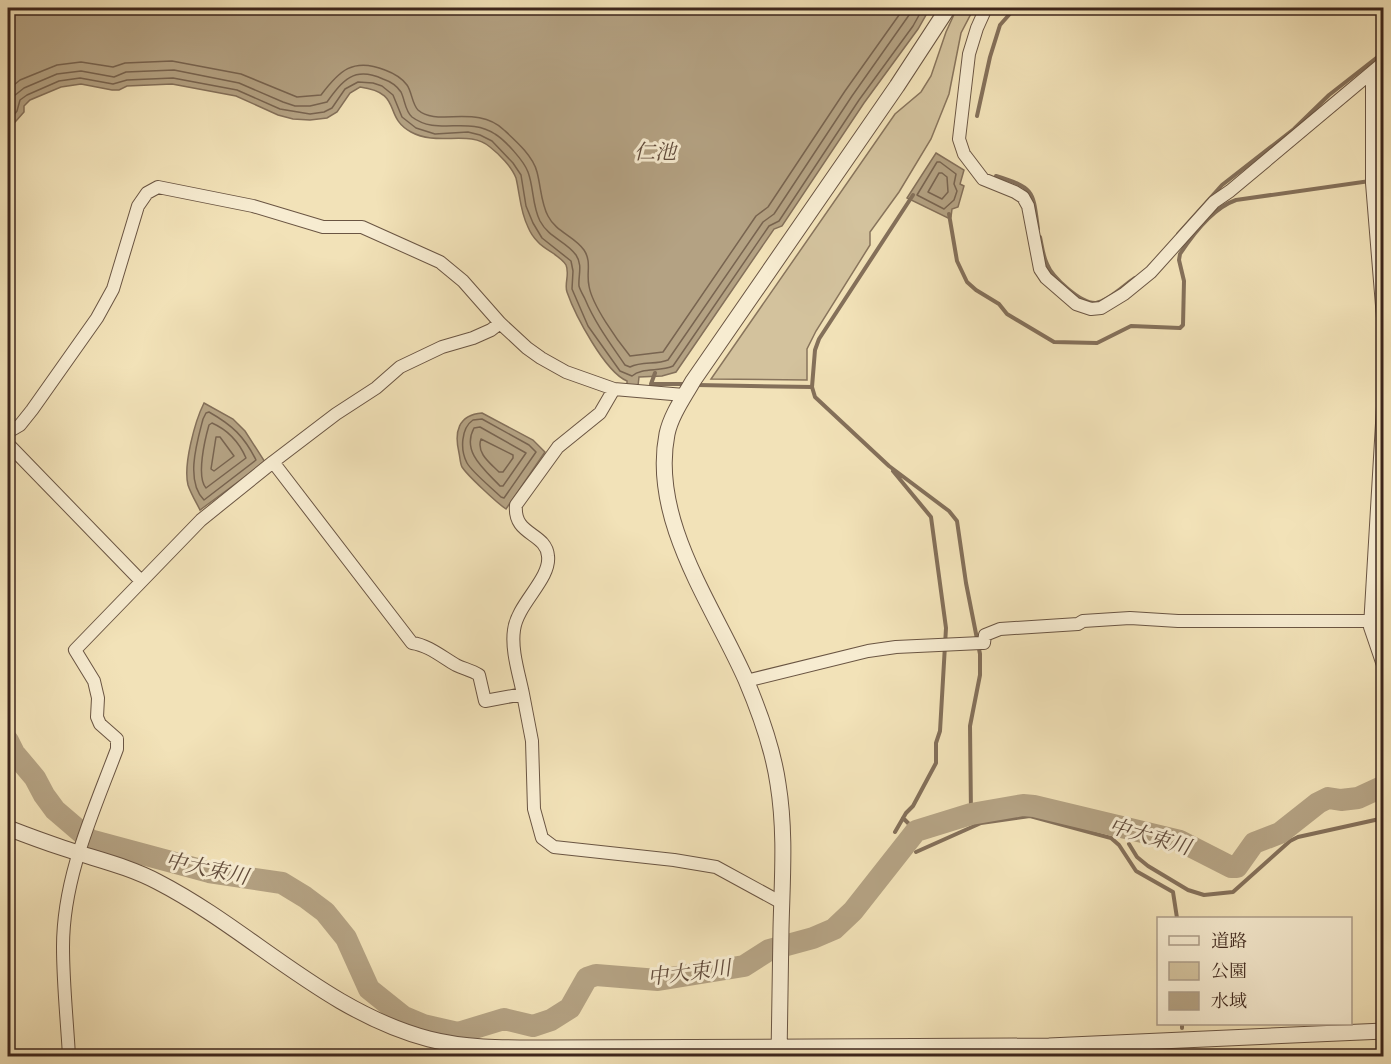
<svg xmlns="http://www.w3.org/2000/svg" width="1391" height="1064" font-family="'EB Garamond','Noto Serif JP',serif">
<style>
.green{fill:#d3c29d;stroke:#88745c;stroke-width:1.5}
.water{fill:#b4a283;stroke:#84705a;stroke-width:1.5}
.lines{fill:none;stroke-linecap:round;stroke-linejoin:round}
.shore{stroke:#786450;stroke-width:1.5}
.stream{stroke:#84705a;stroke-width:4}
.river{stroke:#b4a283;stroke-width:22}
.minor-casing{stroke:#6a5543;stroke-width:14}
.tertiary-casing{stroke:#6a5543;stroke-width:17}
.minor{stroke:#f7ecd1;stroke-width:12}
.tertiary{stroke:#f7ecd1;stroke-width:15}
.labels{text-anchor:middle;dominant-baseline:central;stroke-width:6;stroke-linejoin:round;paint-order:stroke}
.water-label{font-size:21px;font-style:italic;fill:#614b3b;stroke:#f7ecd1}
</style>
<rect width="100%" height="100%" fill="#f2e2b8"/>
<filter id="stains"><feTurbulence type="fractalNoise" baseFrequency=".00333" numOctaves="4"/><feColorMatrix values="0 0 0 0 .2 0 0 0 0 .09 0 0 0 0 .02 0 0 0 .5 -.17"/></filter>
<radialGradient id="worn" r=".72"><stop offset=".6" stop-color="#630" stop-opacity="0"/><stop offset="1" stop-color="#630" stop-opacity=".3"/></radialGradient>
<!-- green -->
<path class="green" d="M957,8H974L961,33L949,94L931,139L899,192L870,232V245L816,331L807,349V380L711,379L895,114L921,92L931,76L946,32Z"/>
<!-- water -->
<path class="water" d="M8,8H930L918,29L864,103L782,226L774,229L676,372L662,376L639,377L638,386L627,385V381C605,372 575,315 567,292C564,284 570,274 566,265C561,256 545,250 538,242C534,238 530,232 528,227C520,211 520,195 516,178C512,167 499,154 490,147C469,129 438,147 411,132C382,116 404,93 360,87L350,93L337,112L327,118L310,120L293,119L278,115L236,96L172,84L127,86L119,90H112L81,84L61,87L30,100L24,106V112L8,130Z
M936,153L964,170L960,184L964,186L958,207L952,209L951,217L948,218L907,198Z
M204,403L233,419L245,431L265,462L200,510C196,502 191,494 188,485C183,465 195,421 204,403Z
M482,413L533,440L545,452L506,509C497,503 467,475 462,467C460,463 460,457 459,453C454,432 458,415 482,413Z"/>
<g class="lines">
<!-- shore -->
<path class="shore" d="M8,90L20,80L57,65L81,62L113,67L125,63L172,61L241,74L297,97L321,95C339,71 353,57 385,70C393,73 402,78 407,85C412,92 412,104 418,110C437,127 477,104 504,130C516,141 533,156 537,172C541,187 541,203 548,216C556,232 574,236 584,250C592,262 586,273 589,286C592,305 617,340 630,356L663,352L756,216L768,207L845,91L904,8
M8,111L14,96L24,88L57,74L81,71L114,77L126,72L174,70L239,83L283,102L295,106H310L327,102C343,80 354,66 383,79C389,81 397,86 401,92C405,100 405,111 412,117C437,136 468,116 495,134C505,140 524,161 528,172C534,188 532,205 540,221C549,238 566,241 576,255C583,265 578,276 579,286C580,290 583,295 585,299C595,323 610,343 625,365L630,367C642,361 656,365 668,360L763,222L774,214L852,96L914,8
M8,122L17,111L20,100L27,95L59,81L80,78L113,84L127,80L173,78L237,90L280,109L310,114L324,112L332,108L345,89L358,82L373,83L382,86L393,95L402,117L416,128L435,134L468,132L480,135L492,141L513,163L521,175L526,206L533,223L542,238L571,261L573,271L572,289L588,326L620,371L632,376C642,367 660,372 673,366L769,226L779,221L859,100L913,26L923,8
M937,162H940L956,174L954,184L957,191L954,200L944,209L917,195Z
M939,173H942L947,177L948,192L942,199L928,192Z
M209,412C232,425 244,436 256,460L204,500C185,481 197,442 203,419L206,413Z
M473,420L482,419L529,445L536,452L504,498L501,497C493,489 472,472 467,463C460,450 461,428 473,420Z
M212,423C228,430 239,442 246,458L206,488C196,477 205,439 209,425Z
M480,427L526,453L503,486H500C485,470 461,452 474,428Z
M216,437H220L234,456L214,471L211,469Z
M481,439L513,455V458L503,472H499C490,463 476,453 481,439Z"/>
<!-- stream -->
<path class="stream" d="M977,116L990,57L1000,25L1015,8
M996,176C1035,188 1033,191 1038,229
M949,214L957,261L967,282L976,290L999,304L1007,314L1054,342L1097,343L1131,326L1180,328L1183,325L1184,281L1179,260L1180,254C1193,234 1213,208 1236,200L1384,179
M1178,234L1222,185L1294,129L1329,95L1384,52
M1040,237C1042,246 1043,256 1047,264C1052,277 1081,304 1096,303C1109,301 1124,285 1135,278
M655,373L651,384H686
M697,385L812,387L815,397L889,466L949,511L957,521L966,583L980,654V675L970,726L971,814
M812,387L815,350L819,339L913,195
M893,471L931,517L946,628L940,731L936,743V763L913,806L906,813L895,832
M903,818L916,831
M1129,844L1137,857L1148,866L1188,890L1204,895L1233,892L1290,841L1298,837L1384,818
M916,852L981,823L1030,816L1111,838L1119,845L1136,871L1173,892L1177,918
M1182,1024V1028
M1183,1052L1184,1056"/>
<!-- river -->
<path class="river" d="M8,741L14,753L35,778L44,795L55,810L90,840L209,872L282,883L305,897L325,912L346,938L369,989L404,1017L423,1025L458,1033L504,1019L533,1026L551,1020L570,1008L587,978L596,975L658,980L744,966L769,950L813,938L834,929L853,911L916,831L971,814L1023,805L1034,806L1180,841L1231,867H1237L1254,843L1280,833L1318,803L1328,798L1341,800L1358,798L1384,786"/>
<!-- minor casing -->
<g class="minor-casing">
<path id="minor" d="M986,8L977,28L969,54L959,139L964,154L983,179L1015,192L1023,197L1028,206L1040,269L1046,278L1076,304L1091,309L1101,308L1124,294L1151,272L1214,202L1230,191L1384,62
M1372,73V183L1384,330
M1384,390L1370,627L1384,668
M8,432L20,425L32,410L97,318L113,289L138,206L147,193L158,187L253,206L323,227H362L440,262L463,281L500,323L527,348L541,358L566,372L614,389L684,395
M8,444L141,581
M273,462L412,643C428,645 442,657 456,665C464,669 471,670 479,675L485,701L523,694L532,741L534,809L542,838L554,847L674,860L716,867L782,903
M746,681L868,651L896,647L981,643H984L985,635L1000,629L1078,624L1083,621L1130,618L1178,621H1370
M523,694C519,674 511,650 514,630C517,604 551,579 548,556C546,532 513,536 516,505L558,447L600,413L614,389
M69,1056C67,1020 63,983 63,947C63,877 93,813 117,749V739L100,724L97,717L98,698L94,681L75,650L201,520L273,462L336,414L376,388L400,367L442,347L473,338L491,330L500,323"/>
</g>
<!-- tertiary casing -->
<g class="tertiary-casing">
<path id="tertiary" d="M8,828C26,835 45,842 63,848C95,859 128,866 158,882C251,930 326,1012 429,1039C468,1049 507,1048 547,1048L1049,1046L1384,1031
M779,1056C780,1014 780,972 781,929C782,881 786,833 778,784C773,749 760,713 746,680C713,605 650,520 667,434C671,415 684,397 693,381L897,86L948,8"/>
</g>
<!-- minor -->
<use href="#minor" class="minor"/>
<!-- tertiary -->
<use href="#tertiary" class="tertiary"/>
</g>
<g class="labels">
<!-- water labels -->
<g class="water-label">
<text x="655" y="151">仁池</text>
<text transform="translate(1150 836) rotate(16)">中大束川</text>
<text transform="translate(207 868) rotate(12)">中大束川</text>
<text transform="translate(689 972) rotate(-7)">中大束川</text>
</g>
</g>
<!-- margin -->
<rect width="1391" height="1064" fill="none" stroke="#f2e2b8" stroke-width="30"/>
<rect x="9" y="9" width="1373" height="1046" fill="none" stroke="#3d261c" stroke-width="3"/>
<rect x="15" y="15" width="1361" height="1034" fill="none" stroke="#3d261c" stroke-width="1.5"/>
<!-- legend -->
<rect x="1157" y="917" width="195" height="108" fill="#f7ecd1" stroke="#ad9d89" stroke-width="1.5"/>
<rect x="1169" y="936" width="30" height="9" fill="#f7ecd1" stroke="#ad9d89" stroke-width="1.5"/>
<text x="1211" y="947" font-size="18" fill="#3d261c">道路</text>
<rect x="1169" y="962" width="30" height="18" fill="#d3c29d" stroke="#ad9d89" stroke-width="1.5"/>
<text x="1211" y="977" font-size="18" fill="#3d261c">公園</text>
<rect x="1169" y="992" width="30" height="18" fill="#b4a283" stroke="#ad9d89" stroke-width="1.5"/>
<text x="1211" y="1007" font-size="18" fill="#3d261c">水域</text>
<rect width="100%" height="100%" filter="url(#stains)"/>
<rect width="100%" height="100%" fill="url(#worn)"/>
</svg>
